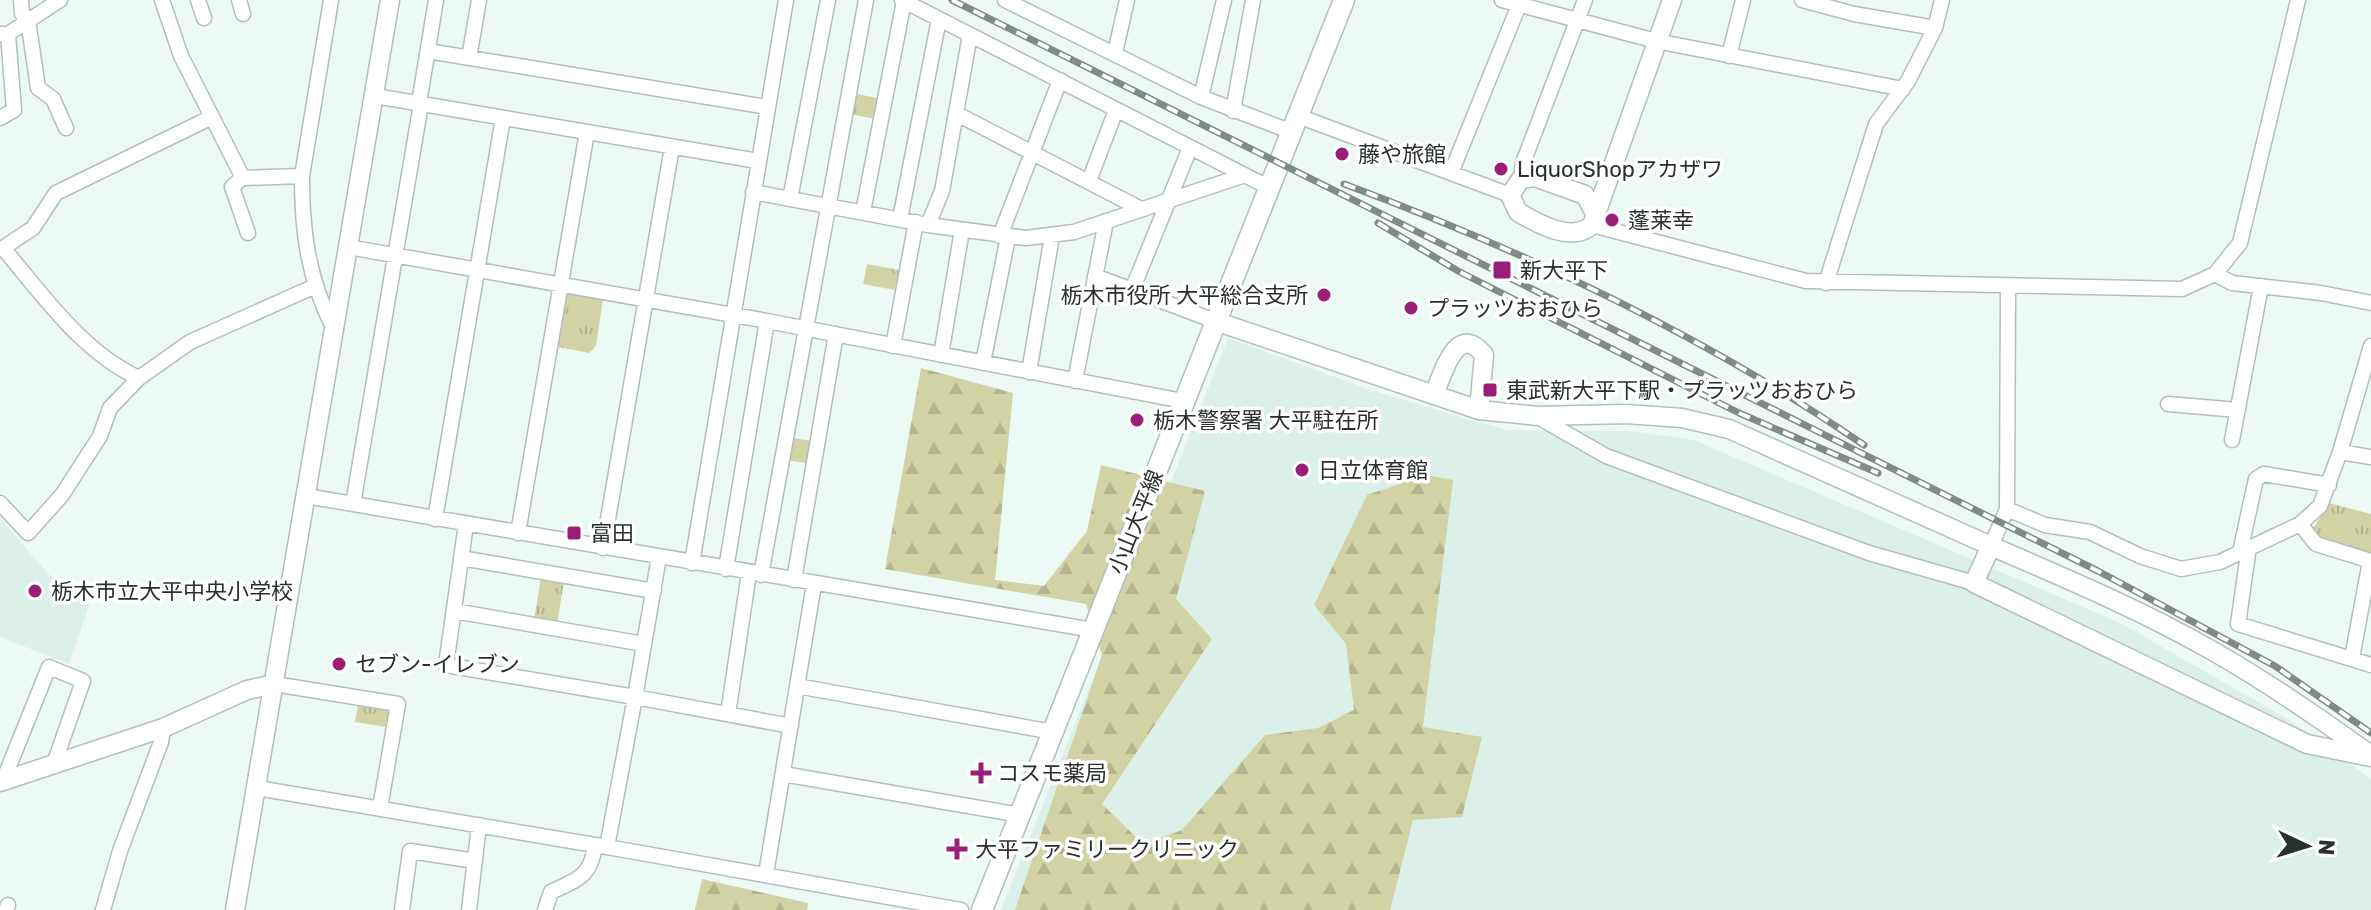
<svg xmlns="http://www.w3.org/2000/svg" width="2371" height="910" font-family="Rubik,'Noto Sans JP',sans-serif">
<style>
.built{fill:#daf0e9}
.forest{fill:url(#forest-firs)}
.park{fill:url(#park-tufts)}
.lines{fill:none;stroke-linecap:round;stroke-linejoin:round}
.minor-casing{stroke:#b2bfbb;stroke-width:17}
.tertiary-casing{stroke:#b2bfbb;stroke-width:21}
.secondary-casing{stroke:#b2bfbb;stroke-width:23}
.minor{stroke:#fff;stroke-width:14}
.tertiary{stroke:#fff;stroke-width:18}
.secondary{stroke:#fff;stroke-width:20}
.rail-casing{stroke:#808a87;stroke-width:7}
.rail{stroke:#fff;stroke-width:4;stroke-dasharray:12;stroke-linecap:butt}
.poi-dot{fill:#981e78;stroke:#fff;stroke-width:3}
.labels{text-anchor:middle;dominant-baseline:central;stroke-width:7;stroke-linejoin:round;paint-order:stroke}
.poi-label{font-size:22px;fill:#2a302e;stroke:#fff;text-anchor:start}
.street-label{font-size:22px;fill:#2a302e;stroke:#fff}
</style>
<defs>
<pattern id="forest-firs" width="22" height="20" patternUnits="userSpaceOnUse" patternTransform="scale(2)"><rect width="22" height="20" fill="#d1d3a5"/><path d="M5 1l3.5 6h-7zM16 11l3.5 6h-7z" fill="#b4b58e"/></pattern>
<pattern id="park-tufts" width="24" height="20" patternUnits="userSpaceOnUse" patternTransform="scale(2)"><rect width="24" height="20" fill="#d1d3a5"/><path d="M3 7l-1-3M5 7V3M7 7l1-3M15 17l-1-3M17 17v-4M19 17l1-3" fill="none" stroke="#b4b58e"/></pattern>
</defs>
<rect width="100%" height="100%" fill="#ecf9f5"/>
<!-- built -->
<path class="built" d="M1228,338L1373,391L1506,430L1629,431L1694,440L2122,624L2291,721L2371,779V910H1001Z
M0,518L50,576L89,605L69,664L0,637Z"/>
<!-- forest -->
<path class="forest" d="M921,368L1013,393L995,580L1044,586L1087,531L1101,465L1205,491L1176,599L1212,639L1102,804L1143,844L1182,830L1265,735L1318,728L1354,710L1346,644L1314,605L1367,495L1426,475L1453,480L1423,727L1482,737L1462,817L1413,820L1390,910H1015L1102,655L1086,604L885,569Z
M702,879L808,903L807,910H695Z"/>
<!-- park -->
<path class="park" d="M853,93L881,99L876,119L849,114Z
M867,264L899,270L895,290L863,284Z
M566,292L603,299L596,346L589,353L554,346Z
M788,437L811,441L807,463L785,460Z
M2329,503L2371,514V554L2315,535L2314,527Z
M541,578L564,581L557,624L534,620Z
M358,705L389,710L386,727L355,722Z"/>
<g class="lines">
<!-- minor casing -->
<g class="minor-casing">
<path id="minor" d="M21,0L22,14L28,20L38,88L53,99L66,128
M162,0L181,56L243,178L302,176
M198,0L204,18
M239,0L243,14
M331,0L302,176C302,232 308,279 334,329
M902,0L1270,188
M1005,0L1201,97L1292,132
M1502,0L1656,41L1903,89
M1802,0L1854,14L1935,28
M0,34H8L60,0
M428,51L767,107
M1115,53L1127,0
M1729,56L1743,0
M469,58L479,0
M375,96L758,161
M1201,97L1224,0
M419,103L436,0
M1233,111L1253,0
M957,114L1141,209
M1298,116L1510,195
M0,118L14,110L8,34
M1451,173L1519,5
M243,177L232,187L248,233
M1521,179L1523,163L1585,0
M1089,181L1116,110
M753,192L928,225L1026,238L1074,232L1245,175
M790,199L828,0
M863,212L904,1
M900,219L939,19
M928,225L942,191L970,35
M1592,225L1806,281L2182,289L2215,274L2240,243L2298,0
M1000,236L1060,80
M348,247L767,321L1183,401
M2215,274L2232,283L2321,293L2371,303
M1095,276L1215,321
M1826,283L1876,124L1908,81L1935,28L1942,0
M2008,287L2007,509L2045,525L2090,532L2140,556L2181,569L2220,562L2300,524L2320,506L2340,452L2371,346
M1132,290L1190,148
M893,346L916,222
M941,355L962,230
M983,363L1008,237
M1029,372L1052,236
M139,378C83,353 42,294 3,248L33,228L56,193L210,118
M1075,381L1106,221
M2168,404L2238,410
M1538,417L1606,456L1869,553L1974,583
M2232,440L2261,286
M2340,452L2371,457
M306,496L1093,630
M0,503L28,533L62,495L100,436L110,408L139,378L190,342L313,287
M353,504L421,104
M435,519L503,118
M466,524L446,665L635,697L659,557
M2300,524L2316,544L2371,561
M518,533L587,132
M1991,546L2007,509
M2249,547L2238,624L2371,665
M603,548L672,147
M2240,552L2256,479L2264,474L2329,485
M461,558L654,591
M692,563L786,0
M726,569L767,321
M761,575L866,0
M794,580L836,334
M454,611L644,644
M2352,658L2370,561
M274,684L398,704L380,808
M797,686L1053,732
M728,714L749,573
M783,774L1020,815
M3,781L49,667L83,681L54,764
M257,788L607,847L635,697L791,726
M607,847L961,910
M766,874L814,584
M6,910L8,905
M103,910L120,851L161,742L163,728
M402,910L410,851L475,861
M469,910L479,825
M545,910L551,892C578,879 591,877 595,845"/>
</g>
<!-- tertiary casing -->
<g class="tertiary-casing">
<path id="tertiary" d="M1596,215L1585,195L1535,177L1521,179L1510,195L1518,212C1538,224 1572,243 1592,225L1672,0
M1215,321L1479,410L1538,416L1626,414L1682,418L1729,429L1991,546L1974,583L2307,744L2371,757
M1434,395C1442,375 1457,320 1484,355L1479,410
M1991,546C2065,578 2141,610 2211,650C2266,681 2318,717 2369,754
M0,782L163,728L247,690L274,684
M235,910L390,0"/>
</g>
<!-- secondary casing -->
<g class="secondary-casing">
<path id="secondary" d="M982,910L1344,0"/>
</g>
<!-- minor -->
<use href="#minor" class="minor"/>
<!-- tertiary -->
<use href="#tertiary" class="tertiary"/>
<!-- secondary -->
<use href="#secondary" class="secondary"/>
<!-- rail casing -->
<g class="rail-casing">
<path id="rail" d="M952,0L2098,571L2275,666L2371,733
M1344,184C1525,251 1705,336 1864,445
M1378,223L1458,271L1739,413L1878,473"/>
</g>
<!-- rail -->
<use href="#rail" class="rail"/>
</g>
<!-- markers -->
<g class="poi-dot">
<circle cx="1342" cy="154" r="8"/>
<circle cx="1501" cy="169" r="8"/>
<circle cx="1612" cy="220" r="8"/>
<rect x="1492" y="260" width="20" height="20" rx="4"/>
<circle cx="1324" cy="295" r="8"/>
<circle cx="1411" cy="308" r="8"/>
<rect x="1482" y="382" width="16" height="16" rx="4"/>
<circle cx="1137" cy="420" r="8"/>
<circle cx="1302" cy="470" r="8"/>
<rect x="566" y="525" width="16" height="16" rx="4"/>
<circle cx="35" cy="591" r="8"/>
<circle cx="339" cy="664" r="8"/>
<path d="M977 761h8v8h8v8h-8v8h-8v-8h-8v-8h8z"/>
<path d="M953 837h8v8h8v8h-8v8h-8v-8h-8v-8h8z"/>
</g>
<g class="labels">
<!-- poi labels -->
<g class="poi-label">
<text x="1358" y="154">藤や旅館</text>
<text x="1517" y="169">LiquorShopアカザワ</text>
<text x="1628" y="220">蓬莱幸</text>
<text x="1520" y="270">新大平下</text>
<text x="1308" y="295" text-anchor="end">栃木市役所 大平総合支所</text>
<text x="1427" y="308">プラッツおおひら</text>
<text x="1506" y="390">東武新大平下駅・プラッツおおひら</text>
<text x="1153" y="420">栃木警察署 大平駐在所</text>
<text x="1318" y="470">日立体育館</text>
<text x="590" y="533">富田</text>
<text x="51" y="591">栃木市立大平中央小学校</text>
<text x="355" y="664">セブン-イレブン</text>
<text x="997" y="773">コスモ薬局</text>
<text x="975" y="849">大平ファミリークリニック</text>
</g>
<!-- street labels -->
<g class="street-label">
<text transform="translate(1136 522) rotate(-68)">小山大平線</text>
</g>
</g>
<!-- north arrow -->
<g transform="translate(2307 846) rotate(94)" stroke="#ffffff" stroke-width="6" paint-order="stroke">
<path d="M0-6L14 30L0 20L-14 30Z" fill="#2a302e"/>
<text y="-12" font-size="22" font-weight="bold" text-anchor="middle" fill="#2a302e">N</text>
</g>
</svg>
